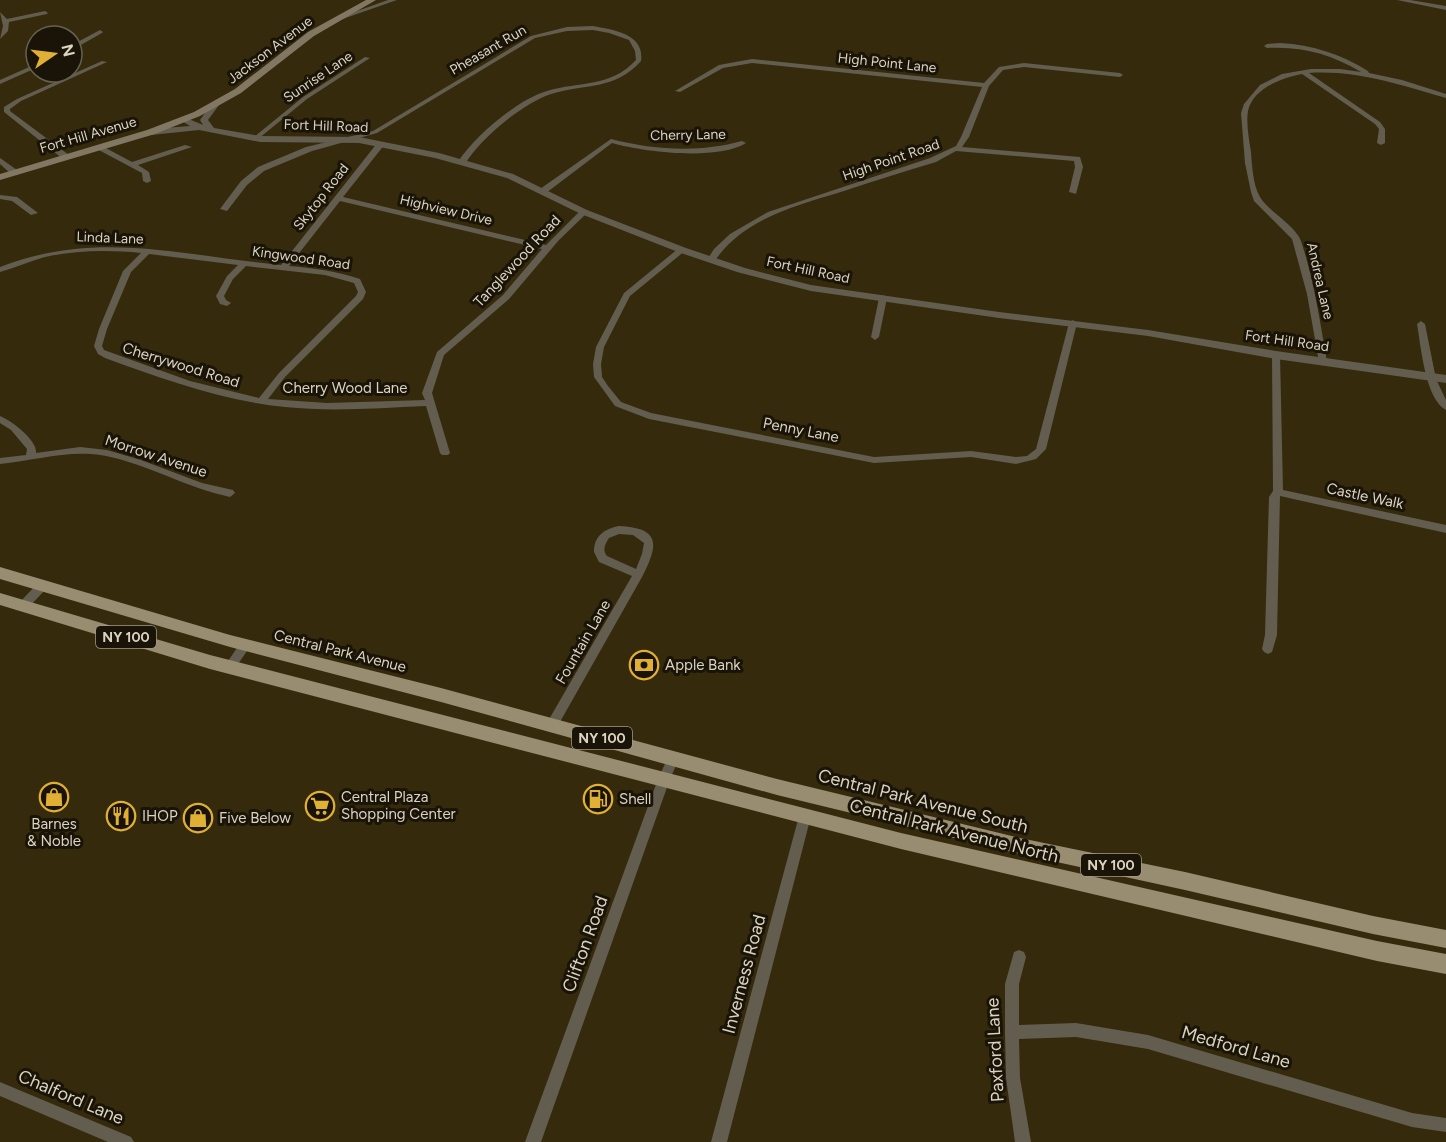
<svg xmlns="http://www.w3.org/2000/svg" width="1446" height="1142" font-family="Figtree,sans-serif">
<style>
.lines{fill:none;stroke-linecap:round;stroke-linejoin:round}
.minor{fill:#625d4f;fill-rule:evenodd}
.tertiary{fill:#625d4f;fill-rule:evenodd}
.secondary{fill:#817762;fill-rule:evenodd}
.primary{fill:#988c71;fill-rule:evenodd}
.labels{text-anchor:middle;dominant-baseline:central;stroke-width:6;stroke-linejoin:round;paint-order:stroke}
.far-street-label{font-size:14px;fill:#dbd3c2;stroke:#191407}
.shield{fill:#191407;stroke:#a19a8a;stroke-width:1.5}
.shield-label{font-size:14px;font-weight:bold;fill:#dbd3c2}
.street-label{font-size:15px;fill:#dbd3c2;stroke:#191407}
.poi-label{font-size:15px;fill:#dbd3c2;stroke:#191407;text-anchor:start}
.near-street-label{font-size:18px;fill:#dbd3c2;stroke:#191407}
</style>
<rect width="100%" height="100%" fill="#362a0c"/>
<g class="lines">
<!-- minor -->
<path class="minor" d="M388,0H397L334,22L329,21Z
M1397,0H1410L1446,6V10Z
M45,11L48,13L47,14L9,22L8,31L0,39L3,26L0,12L7,19Z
M593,26C614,30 645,34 641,61C614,91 586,83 551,94C523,103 480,139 465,164L458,162C474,137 518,99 547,91C580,81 610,88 636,60L635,51L629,40L609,33L593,30L567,31L535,38L377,133L312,151L264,171L247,185L227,211L220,209L241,181L258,167L306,147L373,131L531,36L567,27Z
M100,30L103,32L102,33L72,50V45Z
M1280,43C1313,45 1341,54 1368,71L1369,73L1402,80L1446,94V98C1401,85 1357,70 1309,73L1380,122L1385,129V143L1381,145L1377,143L1379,129L1375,124L1302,74C1282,78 1253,88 1248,111C1246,124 1249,139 1251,152C1252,166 1253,185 1260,197C1269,212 1295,225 1301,241C1314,280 1320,321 1327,362L1323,365L1319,362L1307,294L1292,239L1254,201L1251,192L1245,163L1241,113L1244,104L1260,85L1282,74L1311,69H1340L1361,72C1331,54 1302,46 1267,48L1264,46L1267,44Z
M365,57L370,58L307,99L258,139H254V137L303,97Z
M752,59L984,83L999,67L1024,63L1120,73L1123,75L1120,77L1024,67L1003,70L989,86L969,137L962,147L1080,157L1083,167L1076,194L1069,192L1075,167L1074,161L956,151L936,162C905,171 874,181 844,191C796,206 743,218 714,262H711L707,260L714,249L730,234L768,212L930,158L956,146L961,137L982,87L752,63L723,68L680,92L675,91L719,65Z
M102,61L107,62L21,101L10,109V111L69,155V159H63L4,112V107L17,99Z
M36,64V68L0,84V80Z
M611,139C654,150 699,153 742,141L746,143C717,161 644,152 612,143L546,193H540V189Z
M378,142L385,144L343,197L546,245L581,210L588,212L559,240L509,299L444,355L432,393L450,453L448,455H442L440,453L426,406C379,408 332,412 285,407C223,401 163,379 105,358L98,354L94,346L99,329L123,271L141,253C109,250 77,250 45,257C30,261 15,268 0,272V267C98,229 182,256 281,265ZM340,201L542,249L503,295L437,352L422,393L425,400L327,403L268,399L285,377L363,299L366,292L360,279C337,271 313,268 289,266ZM149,254L238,265L227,276L216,296L220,304L227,306L231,303L226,300L224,296L233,279L246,266L325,275L354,283L358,292L356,296L279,373L259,398L190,381L104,350L102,346L107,329L131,272Z
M185,145L192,147L138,165L149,172L151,181L147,183L143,181L142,173L95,148L102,146L132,162Z
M0,158L17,170V174H11L0,164Z
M0,195L17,197L38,213L31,215L12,201L0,199Z
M679,248H682L686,250L630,296L604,347L601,364L602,377L608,386L621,402L651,413L874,457L971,451L1016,457L1027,456L1036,449L1069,323L1073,320L1077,323L1046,449L1036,459L1016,464L971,457L874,463L649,419L615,406L594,377L593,364L596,347L624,293Z
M883,295L887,298L879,337L875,340L871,337L879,298Z
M1421,321L1425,324L1436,379L1446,400V410C1425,399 1421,346 1417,324Z
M1276,352L1280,355L1283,490L1446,525V533L1280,496L1277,635L1272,652L1268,654L1264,652L1262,649L1265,635L1269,497L1273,491L1272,355Z
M0,416C11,420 38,441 36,453L80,447L107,450L141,460L202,483L233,490L235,493L230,497L214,493C175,482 131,457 91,454C61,452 30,461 0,464V458L26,455L27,449L11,430L0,423Z
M619,526C662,528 658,546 642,577L556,729L552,730L548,729L546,725L548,721L632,576L599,562L594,552C594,536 604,529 619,526ZM619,534L633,535L644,543L642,554L636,569L607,556C602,550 605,544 609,538Z
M42,582L46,583L47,586L46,589L27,609H19L18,606L19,603L38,583Z
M245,641L249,642L251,645L249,648L234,670L230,672L226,670L224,667L226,664L241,642Z
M673,754L677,755L679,759L670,779L541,1142H525L658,779L669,755Z
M805,810L809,812L811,816L727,1142H711L799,816L801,812Z
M1019,950L1024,952L1026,957L1019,984V1025L1076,1023L1148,1035L1412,1113L1446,1118V1132L1412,1127L1148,1049L1076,1037L1019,1039L1020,1078L1031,1142H1015L1006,1078L1005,1032V984L1014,952Z
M0,1082L131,1137L134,1142H108L0,1096Z"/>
<!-- tertiary -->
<path class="tertiary" d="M215,102L219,105L208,120L214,128L260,136L359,137L439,153L513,174L587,210L686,248L745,268L811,285L999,312L1148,330L1276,351L1446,375V383L1276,359L1148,336L999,318L811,291L737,272L678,252L581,214L507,178L435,158L359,143L260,142L199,130L151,135L147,132L151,129L190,126L180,120L184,117L203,125L200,120L212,103Z"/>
<!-- secondary -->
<path class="secondary" d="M366,0H376L314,36L241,93L200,116L155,134L0,180V174L147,130L194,112L235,89L308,32Z"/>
<!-- primary -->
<path class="primary" d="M0,567L230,635L441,688L777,779L1020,838L1185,872L1373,916L1446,930V948L1373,934L1185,890L1020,854L777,795L441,702L230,647L0,579Z
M0,593L210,655L901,833L1377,941L1446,954V974L1377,961L901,849L210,669L0,605Z"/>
</g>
<!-- icons -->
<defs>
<g id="bank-ring" transform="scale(1.5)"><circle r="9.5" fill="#191407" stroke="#dfb034" stroke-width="1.5"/><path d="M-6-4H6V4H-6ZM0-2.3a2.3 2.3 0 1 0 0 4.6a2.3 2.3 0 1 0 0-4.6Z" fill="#dfb034"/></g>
<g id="shop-ring" transform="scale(1.5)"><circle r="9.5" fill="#191407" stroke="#dfb034" stroke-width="1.5"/><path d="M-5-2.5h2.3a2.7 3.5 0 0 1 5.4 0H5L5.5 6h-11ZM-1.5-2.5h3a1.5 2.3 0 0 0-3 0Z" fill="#dfb034"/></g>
<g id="fuel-ring" transform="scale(1.5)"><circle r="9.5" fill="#191407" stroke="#dfb034" stroke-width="1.5"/><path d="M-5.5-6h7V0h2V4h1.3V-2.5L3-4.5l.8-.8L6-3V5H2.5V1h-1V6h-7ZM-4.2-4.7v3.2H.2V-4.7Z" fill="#dfb034"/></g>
<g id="supermarket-ring" transform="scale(1.5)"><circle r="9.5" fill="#191407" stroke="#dfb034" stroke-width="1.5"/><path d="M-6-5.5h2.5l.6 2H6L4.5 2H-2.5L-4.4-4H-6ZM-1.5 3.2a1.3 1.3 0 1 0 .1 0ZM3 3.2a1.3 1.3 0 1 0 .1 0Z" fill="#dfb034"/></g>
<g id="restaurant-ring" transform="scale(1.5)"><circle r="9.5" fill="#191407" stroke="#dfb034" stroke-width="1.5"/><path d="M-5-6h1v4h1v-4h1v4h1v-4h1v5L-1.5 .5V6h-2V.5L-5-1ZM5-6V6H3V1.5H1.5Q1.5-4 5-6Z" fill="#dfb034"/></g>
</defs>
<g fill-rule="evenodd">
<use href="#bank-ring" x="644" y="665"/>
<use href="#shop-ring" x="54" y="797"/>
<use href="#fuel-ring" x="598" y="799"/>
<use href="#supermarket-ring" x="320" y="806"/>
<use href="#restaurant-ring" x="121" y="816"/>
<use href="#shop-ring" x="198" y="818"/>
</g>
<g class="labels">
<!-- far-street labels -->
<g class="far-street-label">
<text transform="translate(270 50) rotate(-37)">Jackson Avenue</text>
<text transform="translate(488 50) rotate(-30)">Pheasant Run</text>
<text transform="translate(887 63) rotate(6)">High Point Lane</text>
<text transform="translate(318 77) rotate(-34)">Sunrise Lane</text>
<text transform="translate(326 126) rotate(2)">Fort Hill Road</text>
<text transform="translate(88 135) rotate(-16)">Fort Hill Avenue</text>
<text transform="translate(688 135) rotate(-1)">Cherry Lane</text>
<text transform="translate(891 160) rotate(-19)">High Point Road</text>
<text transform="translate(321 197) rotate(-52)">Skytop Road</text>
<text transform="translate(446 210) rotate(13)">Highview Drive</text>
<text transform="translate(110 238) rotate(2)">Linda Lane</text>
<text transform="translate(301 258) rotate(8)">Kingwood Road</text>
<text transform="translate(808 270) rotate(12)">Fort Hill Road</text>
<text transform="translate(1320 281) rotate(77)">Andrea Lane</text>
<text transform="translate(1287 341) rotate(8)">Fort Hill Road</text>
</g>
<!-- shield labels -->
<g class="shield">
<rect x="96" y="626" width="60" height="22" rx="4.5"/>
<rect x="572" y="727" width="60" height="22" rx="4.5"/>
<rect x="1081" y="854" width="60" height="22" rx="4.5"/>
</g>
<g class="shield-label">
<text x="126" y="637">NY 100</text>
<text x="602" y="738">NY 100</text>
<text x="1111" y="865">NY 100</text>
</g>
<!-- street labels -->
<g class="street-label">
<text transform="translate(517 261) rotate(-47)">Tanglewood Road</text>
<text transform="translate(181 365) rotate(17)">Cherrywood Road</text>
<text x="345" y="388">Cherry Wood Lane</text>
<text transform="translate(801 430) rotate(11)">Penny Lane</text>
<text transform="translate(156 456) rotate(18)">Morrow Avenue</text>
<text transform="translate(1365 496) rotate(12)">Castle Walk</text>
<text transform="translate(583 642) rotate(-60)">Fountain Lane</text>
<text transform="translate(340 651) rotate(14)">Central Park Avenue</text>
</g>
<!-- poi labels -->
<g class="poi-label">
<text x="665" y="665">Apple Bank</text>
<text x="341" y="797">Central Plaza<tspan x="341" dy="17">Shopping Center</tspan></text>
<text x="619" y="799">Shell</text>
<text x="142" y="816">IHOP</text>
<text x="219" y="818">Five Below</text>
<text x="54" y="824" text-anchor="middle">Barnes<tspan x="54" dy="17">&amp; Noble</tspan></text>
</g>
<!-- near-street labels -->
<g class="near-street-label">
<text transform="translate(923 801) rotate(14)">Central Park Avenue South</text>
<text transform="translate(954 831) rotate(14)">Central Park Avenue North</text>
<text transform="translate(585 944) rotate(-70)">Clifton Road</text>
<text transform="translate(744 974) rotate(-75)">Inverness Road</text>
<text transform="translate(1236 1047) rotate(16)">Medford Lane</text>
<text transform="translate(995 1050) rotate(-93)">Paxford Lane</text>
<text transform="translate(71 1097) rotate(23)">Chalford Lane</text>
</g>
</g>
<!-- north arrow -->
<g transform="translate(54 54) rotate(76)"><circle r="28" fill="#191407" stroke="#676052" stroke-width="1.5"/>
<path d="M0-4.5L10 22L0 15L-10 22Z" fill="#dfb034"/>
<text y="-9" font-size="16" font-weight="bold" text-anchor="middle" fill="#dbd3c2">N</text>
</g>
</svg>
